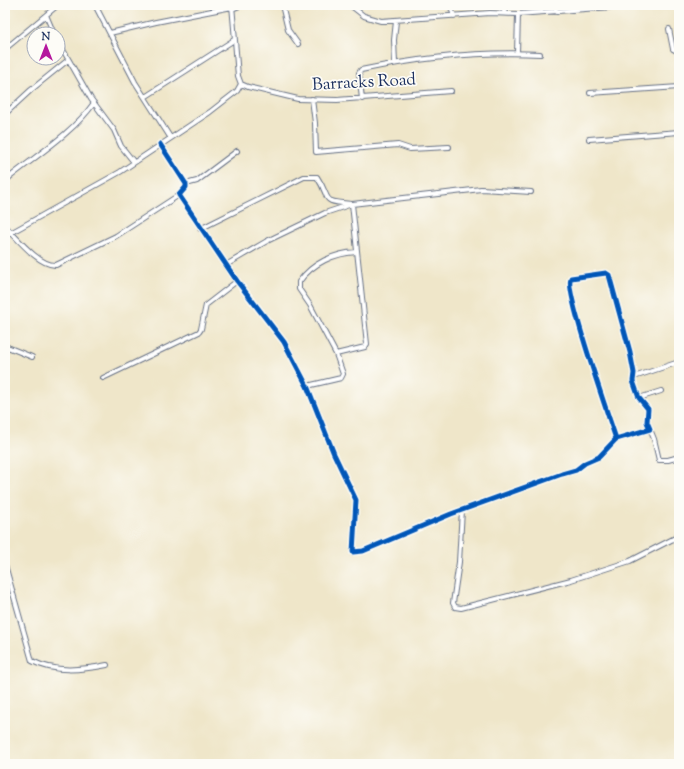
<svg xmlns="http://www.w3.org/2000/svg" width="684" height="769" font-family="'Sorts Mill Goudy',serif">
<style>
.lines{fill:none;stroke-linecap:round;stroke-linejoin:round}
.street-casing{stroke:#656f83;stroke-width:6}
.street{stroke:#fff;stroke-width:4}
.cycleway-casing{stroke:#fdfcf7;stroke-width:8}
.cycleway{stroke:#0057b8;stroke-width:5}
.labels{text-anchor:middle;dominant-baseline:central;stroke-width:3.5;stroke-linejoin:round;paint-order:stroke}
.street-label{font-size:17px;fill:#1b2f5e;stroke:#fdfcf7}
</style>
<rect width="100%" height="100%" fill="#fdfcf7"/>
<filter id="ink" filterUnits="userSpaceOnUse"><feTurbulence type="fractalNoise" baseFrequency=".025" numOctaves="2"/><feDisplacementMap in="SourceGraphic" scale="8" xChannelSelector="R" yChannelSelector="G"/><feConvolveMatrix kernelMatrix="1 2 1 2 8 2 1 2 1" color-interpolation-filters="sRGB"/></filter>
<filter id="wash" filterUnits="userSpaceOnUse"><feTurbulence type="fractalNoise" baseFrequency=".012" numOctaves="4" result="noise"/><feDisplacementMap in="SourceGraphic" scale="16" xChannelSelector="R" yChannelSelector="G"/><feGaussianBlur stdDeviation="0.9" result="paint"/><feColorMatrix in="noise" values="0 0 0 0 0 0 0 0 0 0 0 0 0 0 0 0 0 1.4 0 .05"/><feComposite in="paint" operator="in"/></filter>
<g filter="url(#wash)">
<rect width="100%" height="100%" fill="#efe6c9"/>
</g>
<g filter="url(#ink)">
<g class="lines">
<!-- street casing -->
<g class="street-casing">
<path id="street" d="M95,5L135,82L170,137
M232,5L238,76L241,84L248,87L298,99L337,100L451,91
M282,5L288,30L298,44
M350,5L364,16L381,21L490,13L518,14L639,5
M450,5L454,16
M502,5L505,13
M554,5L557,12
M232,9L242,5
M46,15L54,34
M669,29L673,49L679,52
M110,33L156,22L232,7
M58,41L91,99L114,130L121,146L133,161
M5,49L58,5
M517,53L518,14
M395,63L394,40L396,21
M590,93L679,87
M145,97L234,40
M312,99L315,123L316,152L398,145L410,149L449,147
M362,99L359,73L361,70C419,58 481,51 540,54
M5,114L31,90L68,60
M589,139L679,132
M160,144L186,184V187L179,195L237,281L284,342L307,386L334,454L356,500L353,552L363,551L451,514L562,474L576,470L585,463L599,457L616,439L650,429L647,422L648,409L639,398L633,381L634,373L630,352L609,275L606,273L571,278C563,287 610,420 616,439
M678,174H679
M5,181C35,156 71,135 94,103
M186,184L197,181L237,151
M5,226C17,238 39,266 56,265L116,236L179,195
M200,229L304,177H317C333,201 318,201 352,204L367,344L365,347L336,354
M5,236L120,172L210,112L237,91L241,84
M226,265L267,241L325,213L352,204L481,189L531,192
M5,346L32,357
M634,377L679,362
M103,378L199,332L201,329L206,305L237,281
M307,386L341,378L343,374L336,354L310,305L299,289V282C312,263 335,253 357,252
M639,398L661,391
M650,429L654,439L659,460H668L679,457
M462,510L459,562L453,603L455,607L461,608L571,580L630,561L679,536
M5,565L32,661C56,673 81,670 107,665"/>
</g>
<!-- street -->
<use href="#street" class="street"/>
<!-- cycleway casing -->
<g class="cycleway-casing">
<path id="cycleway" d="M160,144L186,184V187L179,195L237,281L284,342L307,386L334,454L356,500L353,552L363,551L451,514L562,474L576,470L585,463L599,457L616,439L650,429L647,422L648,409L639,398L633,381L634,373L630,352L609,275L606,273L571,278C563,287 610,420 616,439"/>
</g>
<!-- cycleway -->
<use href="#cycleway" class="cycleway"/>
</g>
</g>
<g class="labels">
<!-- street labels -->
<g class="street-label">
<text transform="translate(364 83) rotate(-3)">Barracks Road</text>
</g>
</g>
<!-- margin -->
<rect width="684" height="769" fill="none" stroke="#fdfcf7" stroke-width="20"/>
<!-- north arrow -->
<g transform="translate(46 46)"><circle r="19" fill="#fdfcf7" stroke="#a3aaba"/>
<path d="M0-3L7 15L0 10L-7 15Z" fill="#b5179e"/>
<text y="-6" font-size="11" font-weight="bold" text-anchor="middle" fill="#1b2f5e">N</text>
</g>
</svg>
